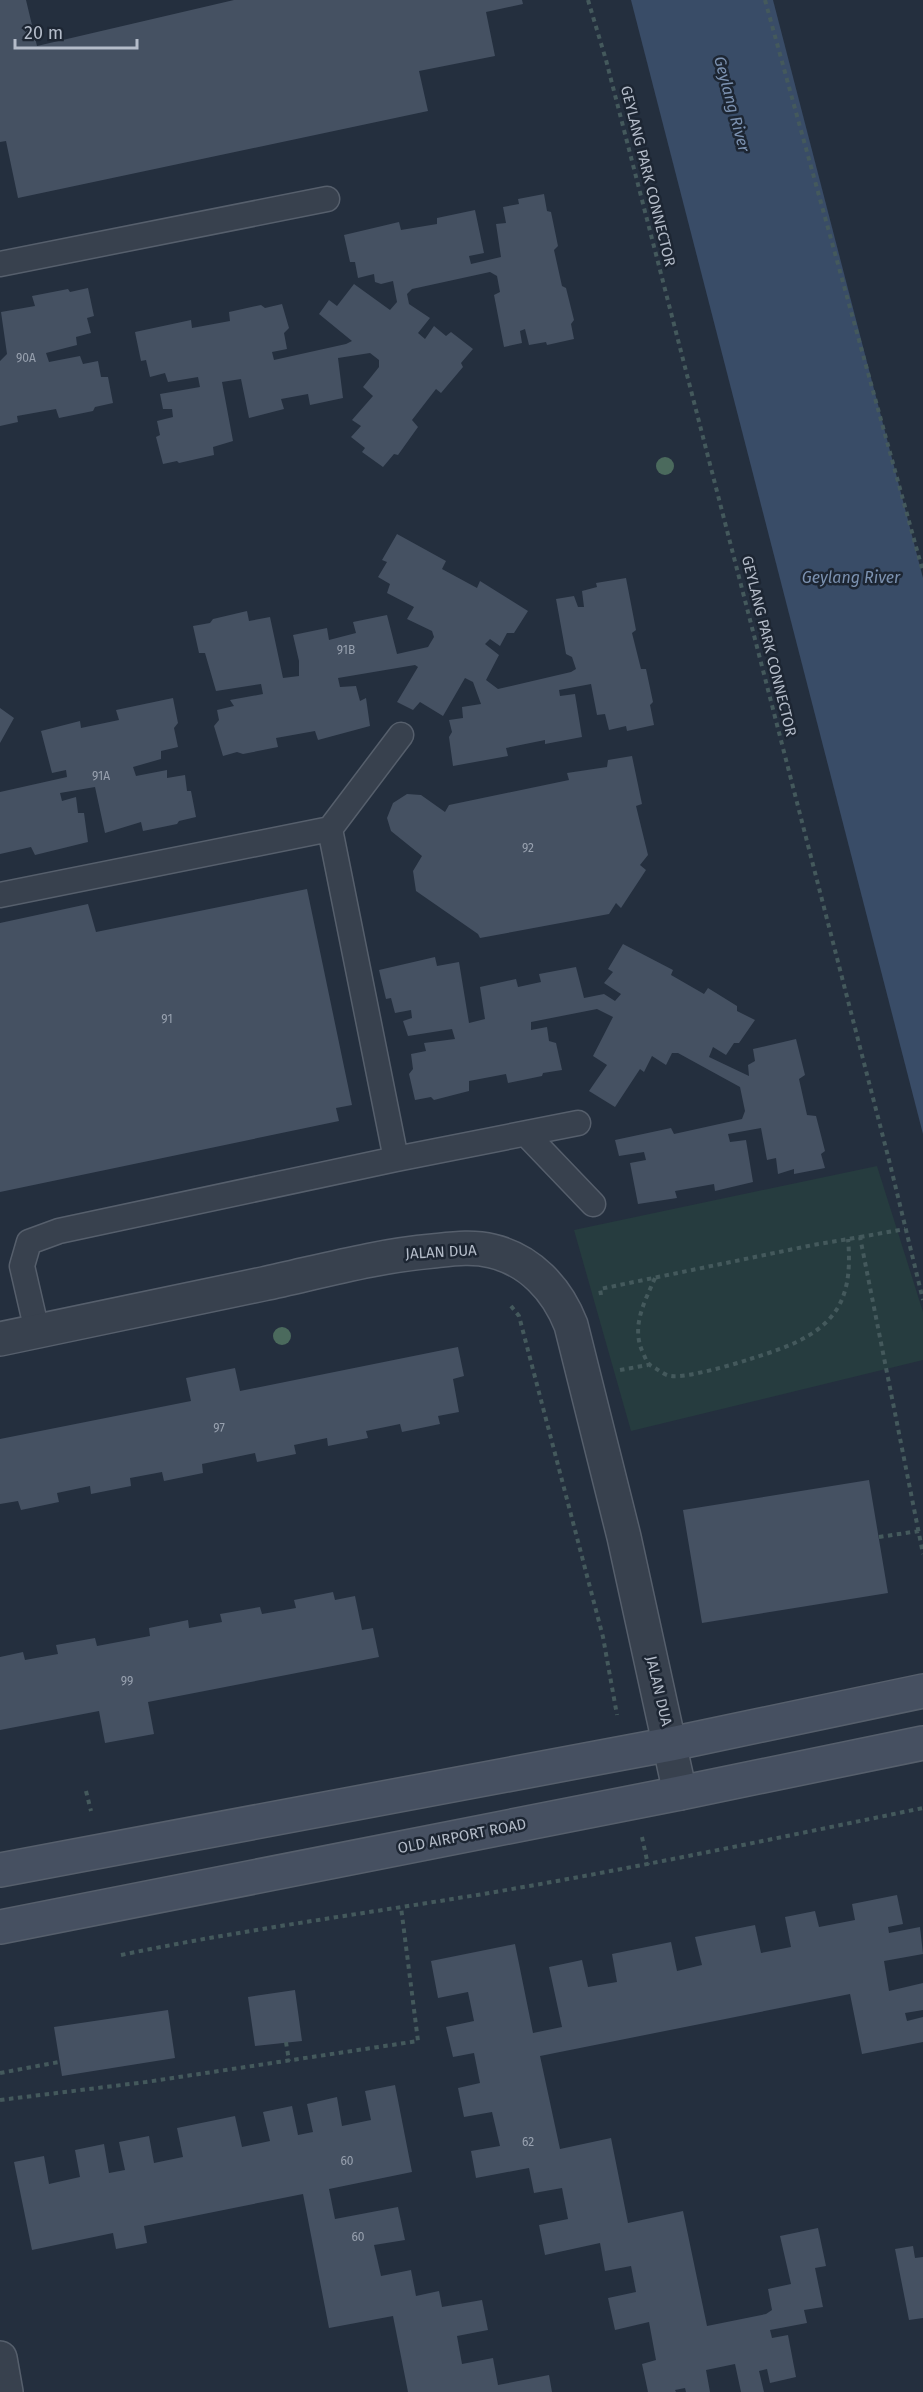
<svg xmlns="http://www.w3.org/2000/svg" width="923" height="2392" font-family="'Fira Sans',sans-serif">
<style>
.green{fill:#263c3f}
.water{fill:#394c67}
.building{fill:#455162}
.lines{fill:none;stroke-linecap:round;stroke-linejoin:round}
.service-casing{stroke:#565f6c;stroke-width:27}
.minor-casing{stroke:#565f6c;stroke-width:36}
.secondary-casing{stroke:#565f6c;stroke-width:36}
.path{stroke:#44595c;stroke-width:4;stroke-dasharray:4.5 4.5;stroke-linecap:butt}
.service{stroke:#38414e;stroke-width:24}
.minor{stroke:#38414e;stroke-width:33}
.secondary{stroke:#465061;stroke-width:33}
.tree{fill:#4b6a5d}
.labels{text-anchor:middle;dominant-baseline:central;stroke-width:5;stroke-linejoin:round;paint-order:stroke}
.number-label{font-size:12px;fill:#98a1af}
.street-label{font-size:15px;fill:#b4bcc9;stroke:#1d2633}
.water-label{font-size:16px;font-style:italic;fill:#7c92b1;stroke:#1d2633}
</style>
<rect width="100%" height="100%" fill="#242f3e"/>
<!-- green -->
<path class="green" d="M877,1166L923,1312V1360L631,1431L574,1230Z"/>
<!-- water -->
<path class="water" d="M631,0H773L923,578V1134Z"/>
<!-- building -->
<path class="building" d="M0,0H26L37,46L234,0H522L523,4L486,12L495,56L419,71L428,111L18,198L6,141L0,142Z
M544,194L547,211L551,212L558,246L554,250L562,286L566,288L574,320L571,324L574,339L547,345L546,342L529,345L525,329L520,331L522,343L504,347L494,295L500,292L497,276L490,272L412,289L407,294L409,304L430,318L418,333L425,339L434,326L446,336L451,332L473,349L461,363L463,367L441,393L436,389L412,420L418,427L398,455L394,454L383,467L362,452L365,448L351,437L361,426L352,420L373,396L363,387L379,367V360L370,353L338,358L343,398L310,405L308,394L281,399L284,409L249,418L241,379L222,382L233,441L213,447L214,455L179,463L177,461L163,464L156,437L160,435L157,421L173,417L172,409H163L160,394L200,387L198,377L168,382L165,373L150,377L146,360L141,361L135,332L191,320L192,328L230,321L229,312L261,305L265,308L282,304L289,328L284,333L287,349L272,352L274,360L346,344L352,341L319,314L329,300L337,306L354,284L390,310L397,302L393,281L381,284L375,282L374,274L358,278L355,262H350L344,235L399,222L401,230L437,224V218L475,210L484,253L469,256L471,264L501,257L496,224L506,223L503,207L519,204L518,199Z
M88,288L94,316L87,318L91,333L76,337L77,345L46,353L49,362L80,356L83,364L98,361L101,377H108L113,403L95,407L93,411L59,418L56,409L17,416L18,422L0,426V361L7,354L1,312L35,306L32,296L68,289L70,292Z
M397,534L446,561L442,569L477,588L480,581L528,611L514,633H507L500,646L490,639L485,644L499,655L486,680L498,689L571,672L576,669L572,657L566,654L556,599L574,596L578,607H584L582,591L597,587L596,583L626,578L636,630L632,633L641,669H646L653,702L650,705L654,725L627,731L626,726L609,730L605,714L597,715L591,684L559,690L560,696L575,694L582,737L545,744V740L506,748L508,756L453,766L449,737L452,732L449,720L463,718L462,707L481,704L473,682L465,678L443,716L420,702L413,710L397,702L418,667L415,665L338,678L340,687L356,686L360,701L366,698L370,726L318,740L315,731L276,738L278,747L243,754L237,752L223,756L214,726L219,720L217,710L234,706L230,700L263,694L261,684L216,691L205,653H199L193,626L210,623L213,619L247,611L249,621L270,617L283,678L299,676V661L293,635L327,628L329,640L356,633L353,622L387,615L397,654L428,647L434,637L432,631L407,619L414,607L387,593L390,584L378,577L387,562L382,560Z
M173,698L178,723L174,728L178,747L161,751V759L133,767L136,776L167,770V778L185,775L187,791H191L196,817L179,821L177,824L143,831L141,822L105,833L95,787L60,793L62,801L76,797L78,813H84L88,842L35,855L31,847L0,854V792L67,777L66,770L52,773L41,731L80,721L81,728L119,720L116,710Z
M0,708L14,718L0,743Z
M632,756L642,804L636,806L648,855L640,865L646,870L621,908L616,903L609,914L480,938L478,934L416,891L413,871L422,856L391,831L387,818L393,803L407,794L421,795L445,812L449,805L569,780L567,773L607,767L608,760Z
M307,889L352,1105L336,1108L339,1121L0,1192V923L88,904L96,932Z
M623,944L673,970L671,975L704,994L708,988L737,1006V1011L755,1020L739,1043H734L726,1055L713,1047L709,1057L749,1076L748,1065L755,1061L753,1049L796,1039L805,1075L799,1079L807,1115L816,1116L825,1151L821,1154L825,1168L794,1174V1169L778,1174L776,1158L767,1160L761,1128L728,1134L730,1142L746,1140L753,1182L715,1191L714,1184L675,1191L677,1198L638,1204L630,1163L646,1160L644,1152L619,1156L615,1140L671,1128L674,1134L742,1119L745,1111L740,1087L678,1053H672L666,1065L652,1056L644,1072L640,1069L615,1107L589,1091L607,1065L593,1056L613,1017L597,1009L531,1022V1030L547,1027L549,1041L556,1043L562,1070L543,1073L542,1076L508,1083L506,1074L469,1081V1091L434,1100L431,1097L415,1100L409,1074L413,1069L411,1054L426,1051L424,1043L455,1039L452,1029L408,1036L403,1021L412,1018L411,1010L395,1013L391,998L386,999L379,970L435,957L437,966L459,962L469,1023L485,1019L480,987L516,979L518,987L541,982L539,974L576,967L584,998L604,994L615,1001L621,994L604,983L613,972L608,969Z
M458,1347L464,1376L453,1379L459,1412L438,1416L440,1424L402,1432L400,1424L366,1431L368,1438L328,1446L327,1438L294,1445L296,1454L257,1462L255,1453L202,1464L203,1473L164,1481L162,1472L130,1478L131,1486L91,1494L90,1486L57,1493L59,1502L21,1510L18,1501L0,1504V1439L191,1401L186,1378L235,1368L240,1391Z
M869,1480L888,1593L702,1623L683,1510Z
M333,1592L335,1600L355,1596L362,1630L373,1628L379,1657L148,1702L154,1734L105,1743L99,1711L0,1730V1657L23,1652L25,1660L58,1654L56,1645L95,1638L97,1646L150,1636L149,1628L188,1620L189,1628L222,1622L220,1614L260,1607L262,1614L296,1608L294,1600Z
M897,1895L903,1924L888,1927L889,1933L920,1927L923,1954L884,1961L889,1991L923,1983V2010L905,2013L907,2021L923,2017V2042L862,2054L850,1994L540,2056L560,2149L611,2138L628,2223L683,2211L707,2326L766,2314L772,2310L768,2289L791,2284L780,2236L818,2228L826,2266L815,2268L823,2307L804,2310L807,2323L770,2330L772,2338L788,2335L796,2377L770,2383L767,2369L759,2371L764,2392H741L735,2364L706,2370L710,2392H686L685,2388L675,2390L676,2392H648L642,2364L656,2360L649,2322L615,2330L608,2298L636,2292L631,2266L605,2271L600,2243L545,2255L539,2225L568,2219L562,2188L534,2193L529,2168L476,2178L471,2151L500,2146L492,2112L464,2117L458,2088L480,2083L474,2053L453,2057L446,2027L474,2021L468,1992L438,1998L431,1961L515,1944L533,2033L562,2027L549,1967L582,1960L588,1987L617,1982L612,1954L671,1942L677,1971L702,1965L695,1937L755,1925L761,1953L791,1947L785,1917L815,1911L819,1927L855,1920L852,1904Z
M295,1990L302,2041L255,2046L248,1997Z
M168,2010L175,2058L62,2076L54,2027Z
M395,2085L412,2172L329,2189L335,2219L398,2207L405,2240L374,2245L381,2276L411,2270L416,2296L439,2291L442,2307L482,2300L488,2330L457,2336L462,2364L493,2358L498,2385L549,2375L552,2392H408L393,2316L329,2328L303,2194L144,2226L147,2243L116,2249L113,2233L32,2250L14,2162L44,2156L49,2184L80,2177L75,2150L104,2144L109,2173L125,2170L119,2142L149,2136L154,2163L183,2157L177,2128L235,2116L242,2147L270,2141L263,2112L292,2106L298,2135L313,2132L307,2104L337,2097L342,2126L371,2120L365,2091Z
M913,2246L915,2258L923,2257V2318L909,2320L895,2249Z"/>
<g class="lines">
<!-- service casing -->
<g class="service-casing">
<path id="service" d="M0,264L327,199
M330,829L396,1159
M0,895L330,829L401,735
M526,1134L593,1204
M37,1331L22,1266L29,1242L59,1231L396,1159L578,1123"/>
</g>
<!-- minor casing -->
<g class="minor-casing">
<path id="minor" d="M0,1339C88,1320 176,1303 263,1284C319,1272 375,1256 433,1251C452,1249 472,1246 492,1251C530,1260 557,1289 571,1325L624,1537L680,1793
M0,2358L6,2392"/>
</g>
<!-- secondary casing -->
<g class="secondary-casing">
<path id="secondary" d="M0,1870L671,1744L923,1691
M0,1927L680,1793L923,1743"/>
</g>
<!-- path -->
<path class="path" d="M588,0L606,60L890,1164L923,1300
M765,0L923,572
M860,1237L905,1229
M655,1278C644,1303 630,1328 644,1355C647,1362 648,1365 655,1368C660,1371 666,1376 671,1376C686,1378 732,1365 747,1360C778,1350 818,1339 837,1309C850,1288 850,1262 848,1239
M601,1295L600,1289L813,1245L860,1237L923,1554
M511,1306L519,1316L603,1637L617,1715
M620,1370L648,1365
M879,1537L919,1531
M86,1791L91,1811
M642,1837L648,1865
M121,1955C241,1930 362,1914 483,1894C631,1869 777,1838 923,1808
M286,2042L289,2061
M0,2073L59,2062
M0,2100L146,2082L418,2041L401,1907"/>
<!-- service -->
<use href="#service" class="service"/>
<!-- minor -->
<use href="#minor" class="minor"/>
<!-- secondary -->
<use href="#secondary" class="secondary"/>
</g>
<!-- trees -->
<g class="tree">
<circle cx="665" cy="466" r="9"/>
<circle cx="282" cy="1336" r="9"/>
</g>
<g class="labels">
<!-- number labels -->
<g class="number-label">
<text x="26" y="358">90A</text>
<text x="346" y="650">91B</text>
<text x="101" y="776">91A</text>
<text x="528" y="848">92</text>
<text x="167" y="1019">91</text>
<text x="219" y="1428">97</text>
<text x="127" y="1681">99</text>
<text x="528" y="2142">62</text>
<text x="347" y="2161">60</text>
<text x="358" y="2237">60</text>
</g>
<!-- street labels -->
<g class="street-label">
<text transform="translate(648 176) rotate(76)">GEYLANG PARK CONNECTOR</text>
<text transform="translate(769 646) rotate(76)">GEYLANG PARK CONNECTOR</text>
<text transform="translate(441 1252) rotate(-3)">JALAN DUA</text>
<text transform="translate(659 1691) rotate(77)">JALAN DUA</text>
<text transform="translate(462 1836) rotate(-11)">OLD AIRPORT ROAD</text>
</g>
<!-- water labels -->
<g class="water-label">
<text transform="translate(732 104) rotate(75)">Geylang River</text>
<text x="851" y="577">Geylang River</text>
</g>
</g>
<!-- scale -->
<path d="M15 39v9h122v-9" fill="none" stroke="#b4bcc9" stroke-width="3"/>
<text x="24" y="39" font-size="18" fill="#b4bcc9" stroke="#1d2633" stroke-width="4.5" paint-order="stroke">20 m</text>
</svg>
